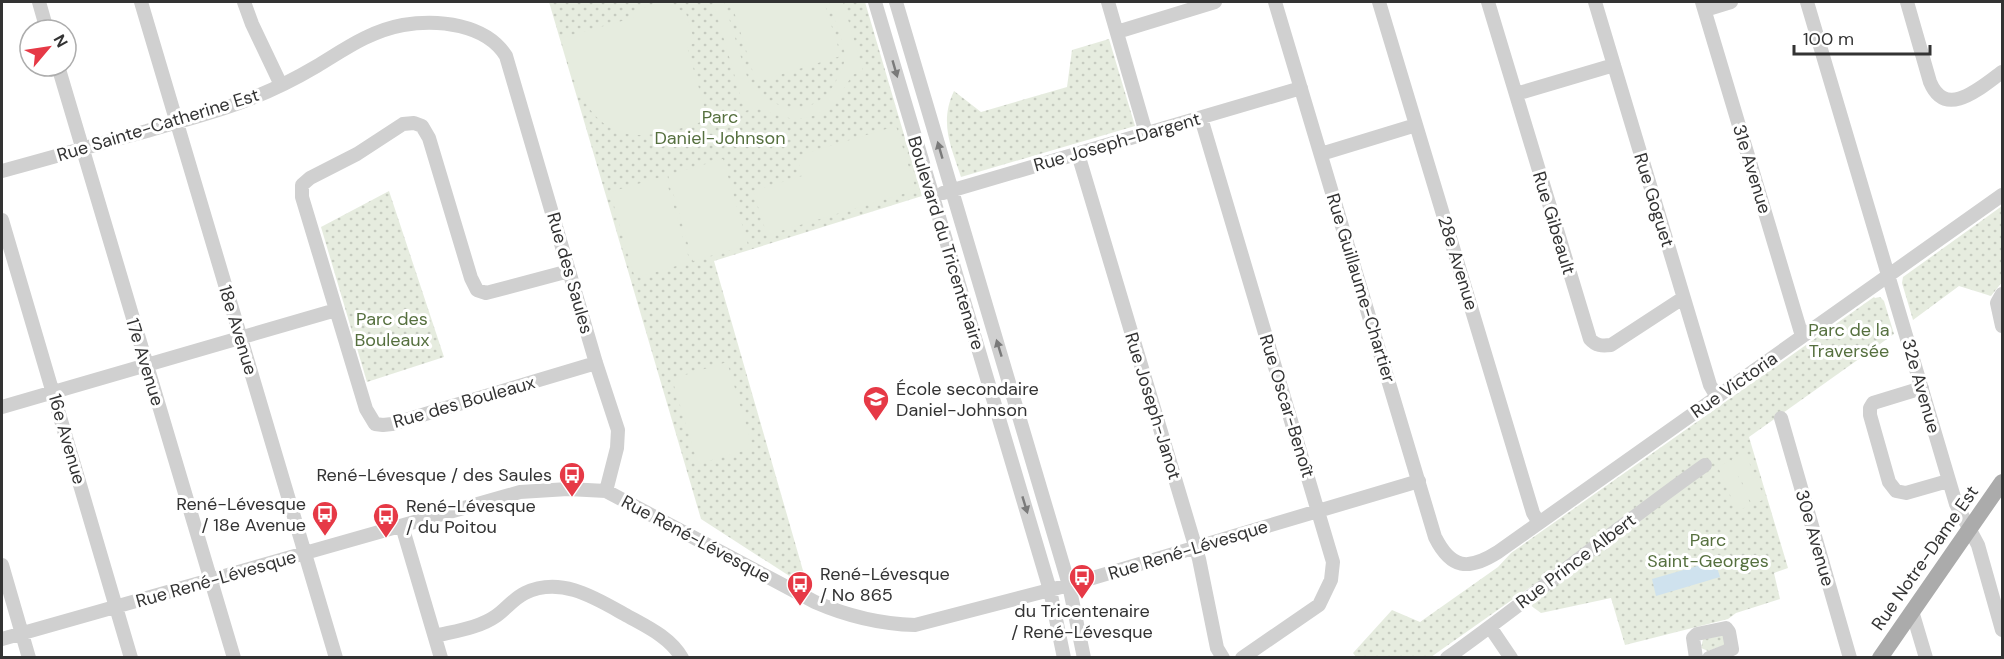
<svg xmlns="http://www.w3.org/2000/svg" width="2004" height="659" font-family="'DM Sans',sans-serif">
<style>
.green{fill:url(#green-dots)}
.pitch{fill:#e6ecdf}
.water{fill:#cfe2ee}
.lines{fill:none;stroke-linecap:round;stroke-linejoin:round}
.minor{stroke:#d0d0d0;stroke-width:14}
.major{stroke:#ababab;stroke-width:16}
.oneway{fill:#7a7a7a}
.labels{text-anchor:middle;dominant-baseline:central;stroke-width:6;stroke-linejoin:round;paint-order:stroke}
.park-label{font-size:18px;fill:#56703f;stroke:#fff}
.street-label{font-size:18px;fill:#333;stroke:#fff}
.poi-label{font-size:18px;fill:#333;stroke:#fff;text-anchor:start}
</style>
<defs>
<pattern id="green-dots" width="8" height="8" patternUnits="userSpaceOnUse" patternTransform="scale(1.5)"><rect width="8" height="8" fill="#e6ecdf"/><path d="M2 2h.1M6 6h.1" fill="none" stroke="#c6cbc0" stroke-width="1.8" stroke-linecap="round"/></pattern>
</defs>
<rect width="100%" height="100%" fill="#fff"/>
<!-- green -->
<path class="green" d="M549,2H865L922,196L714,261L808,588L701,519Z
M1109,39L1135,126L961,177C951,146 939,123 954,91L981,112L1067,87L1072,50Z
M389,191L444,357L367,382L321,227Z
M2002,206V282L1991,296L1959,286L1913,320L1902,283L1903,277Z
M1874,297L1875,298L1880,297L1884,301L1894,334L1749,437L1788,568L1774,573L1780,599L1736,613L1728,619L1625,645L1611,598L1541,613L1522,599L1590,545L1431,657H1356L1353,653L1392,610L1420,622L1498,567L1511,553Z
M1721,635L1724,636L1725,645L1708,651L1701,648L1703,639Z"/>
<!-- pitch -->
<path class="pitch" d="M665,2L686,13L695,43L687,46L708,120C688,126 666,134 645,135C588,138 573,81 561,38L636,17L635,10Z
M713,2H724L749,83C776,115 819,119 838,77C842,70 845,62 845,55C843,39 833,17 829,2H843L863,71L852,75C829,118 803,130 758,107L745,111Z
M731,2H824L841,56L756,82Z
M896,126L916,190L767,235L753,191L802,176L797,156Z
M723,159L748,245L693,261L668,175Z
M665,176L690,262L635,278L610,192Z
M727,362L753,448L698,464L672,379Z
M1745,453L1765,499L1752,505L1732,459Z
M1731,460L1751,505L1737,511L1718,467Z"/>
<!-- water -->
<path class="water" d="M1715,561L1720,577L1656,596L1652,579Z"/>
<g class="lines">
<!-- minor -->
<path class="minor" d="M39,2L47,30
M141,2L336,658
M244,2L252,24L281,85
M875,2L1050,590L1064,658
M896,2L1069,585L1084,658
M1108,2L1146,133
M1275,2L1435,537C1451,569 1468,571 1498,552L2002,195
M1379,2L1533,513L1539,523
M1488,2L1590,339C1596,346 1602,346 1611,345L1683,298
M1595,2L1710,385L1717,397
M1702,2L1802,336
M1807,2L1956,504L1978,545L2002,630
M1907,2L1930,82C1946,120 1981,87 2002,72
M1705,10L1731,2
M1117,32L1215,2
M58,66L234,658
M1516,94L1614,65
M1201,118L1333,562L1331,580L1319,605L1242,658
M1078,154L1199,559L1217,648L1223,658
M1321,154L1416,125
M2,171C50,158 98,144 147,131C180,121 214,113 247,100C271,91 295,79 317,66C345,49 370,31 403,25C438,19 486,24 506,56L596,363L618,430L617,448L606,491
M943,193L1301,88
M2,220L131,658
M569,271L486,293L477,290L471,278L429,138L422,126L414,123L403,124L357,154L310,178L302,185V197L366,409L375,424L383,425L392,424L596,363
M2002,294L1997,303L2002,326
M1922,388L1873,403L1870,408V415L1889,482L1896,491L1906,493L1948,481
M2,407L336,310
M1781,418L1850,658
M402,526L441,658
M2,565L29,658
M1912,611L1926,658
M1490,627L1511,658
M435,636C455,631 479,628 496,616C506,609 513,599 525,593C560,576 594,597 624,614C645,626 669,636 682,658
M2,639L520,492L568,489L606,491L815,602C847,616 881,624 915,625L1069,585L1419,481
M1447,658C1534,596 1617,527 1705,465
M1696,658L1693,638L1697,634L1726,628L1729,632L1732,649L1709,658"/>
<!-- major -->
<path class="major" d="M1880,658L2002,482"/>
</g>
<!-- one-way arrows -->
<defs><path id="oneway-solid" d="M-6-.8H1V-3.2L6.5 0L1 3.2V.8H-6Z" transform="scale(1.5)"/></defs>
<g class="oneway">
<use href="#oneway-solid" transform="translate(895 69) rotate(74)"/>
<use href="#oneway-solid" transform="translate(940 150) rotate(-106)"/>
<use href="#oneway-solid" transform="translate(999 348) rotate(-107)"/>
<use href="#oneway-solid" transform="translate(1025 505) rotate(73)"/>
</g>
<!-- icons -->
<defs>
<g id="school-pin" transform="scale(1.35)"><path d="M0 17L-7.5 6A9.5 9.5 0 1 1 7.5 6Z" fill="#e63946" stroke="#fff"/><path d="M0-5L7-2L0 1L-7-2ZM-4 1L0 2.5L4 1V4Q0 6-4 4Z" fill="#fff"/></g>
<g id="bus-pin" transform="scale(1.35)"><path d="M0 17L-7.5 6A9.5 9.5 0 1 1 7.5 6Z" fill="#e63946" stroke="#fff"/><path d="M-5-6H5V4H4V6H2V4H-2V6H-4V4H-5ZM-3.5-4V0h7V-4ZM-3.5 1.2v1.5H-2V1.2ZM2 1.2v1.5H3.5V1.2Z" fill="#fff"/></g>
</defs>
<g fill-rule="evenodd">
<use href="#school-pin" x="876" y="399"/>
<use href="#bus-pin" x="572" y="475"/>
<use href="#bus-pin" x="325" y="514"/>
<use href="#bus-pin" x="386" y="516"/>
<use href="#bus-pin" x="1082" y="577"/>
<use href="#bus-pin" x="800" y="584"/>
</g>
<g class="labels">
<!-- park labels -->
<g class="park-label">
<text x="720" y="117">Parc<tspan x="720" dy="21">Daniel-Johnson</tspan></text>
<text x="392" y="319">Parc des<tspan x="392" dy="21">Bouleaux</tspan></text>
<text x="1849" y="330">Parc de la<tspan x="1849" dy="21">Traversée</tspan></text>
<text x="1708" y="540">Parc<tspan x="1708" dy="21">Saint-Georges</tspan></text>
</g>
<!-- street labels -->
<g class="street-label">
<text transform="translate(158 125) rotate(-17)">Rue Sainte-Catherine Est</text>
<text transform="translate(1117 142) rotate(-16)">Rue Joseph-Dargent</text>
<text transform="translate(1752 169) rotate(73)">31e Avenue</text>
<text transform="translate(1654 200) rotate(73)">Rue Goguet</text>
<text transform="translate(1554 223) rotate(73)">Rue Gibeault</text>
<text transform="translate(946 243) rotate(73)">Boulevard du Tricentenaire</text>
<text transform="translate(1458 263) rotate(73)">28e Avenue</text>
<text transform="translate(570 273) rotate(74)">Rue des Saules</text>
<text transform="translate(1361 288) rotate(73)">Rue Guillaume-Chartier</text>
<text transform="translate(238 330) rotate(73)">18e Avenue</text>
<text transform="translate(145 362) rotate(73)">17e Avenue</text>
<text transform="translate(1734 385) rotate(-35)">Rue Victoria</text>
<text transform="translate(1921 386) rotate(74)">32e Avenue</text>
<text transform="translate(464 402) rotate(-16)">Rue des Bouleaux</text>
<text transform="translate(1153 406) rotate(73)">Rue Joseph-Janot</text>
<text transform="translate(1287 406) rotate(73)">Rue Oscar-Benoît</text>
<text transform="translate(67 439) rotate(74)">16e Avenue</text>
<text transform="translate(1815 538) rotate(74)">30e Avenue</text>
<text transform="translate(696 539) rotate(28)">Rue René-Lévesque</text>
<text transform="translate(1188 550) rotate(-17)">Rue René-Lévesque</text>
<text transform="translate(1925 558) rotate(-55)">Rue Notre-Dame Est</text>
<text transform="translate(1576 561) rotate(-37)">Rue Prince Albert</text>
<text transform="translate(216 579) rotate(-16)">Rue René-Lévesque</text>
</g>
<!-- poi labels -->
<g class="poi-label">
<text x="896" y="389">École secondaire<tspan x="896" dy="21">Daniel-Johnson</tspan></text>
<text x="552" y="475" text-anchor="end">René-Lévesque / des Saules</text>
<text x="306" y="504" text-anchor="end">René-Lévesque<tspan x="306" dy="21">/ 18e Avenue</tspan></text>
<text x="406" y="506">René-Lévesque<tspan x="406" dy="21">/ du Poitou</tspan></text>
<text x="820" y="574">René-Lévesque<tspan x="820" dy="21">/ No 865</tspan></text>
<text x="1082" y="611" text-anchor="middle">du Tricentenaire<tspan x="1082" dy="21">/ René-Lévesque</tspan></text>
</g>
</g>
<!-- border -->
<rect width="2004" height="659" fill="none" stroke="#333333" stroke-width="6"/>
<!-- north arrow -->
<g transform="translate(48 48) rotate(61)"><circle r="28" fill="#ffffff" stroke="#adadad" stroke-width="1.5"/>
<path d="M0-4.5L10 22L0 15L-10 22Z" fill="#e63946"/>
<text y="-9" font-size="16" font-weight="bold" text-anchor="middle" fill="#333333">N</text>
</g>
<!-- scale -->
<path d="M1794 45v9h136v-9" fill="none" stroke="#333333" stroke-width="3"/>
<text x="1803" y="45" font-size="18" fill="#333333" stroke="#ffffff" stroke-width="4.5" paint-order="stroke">100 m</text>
</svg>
